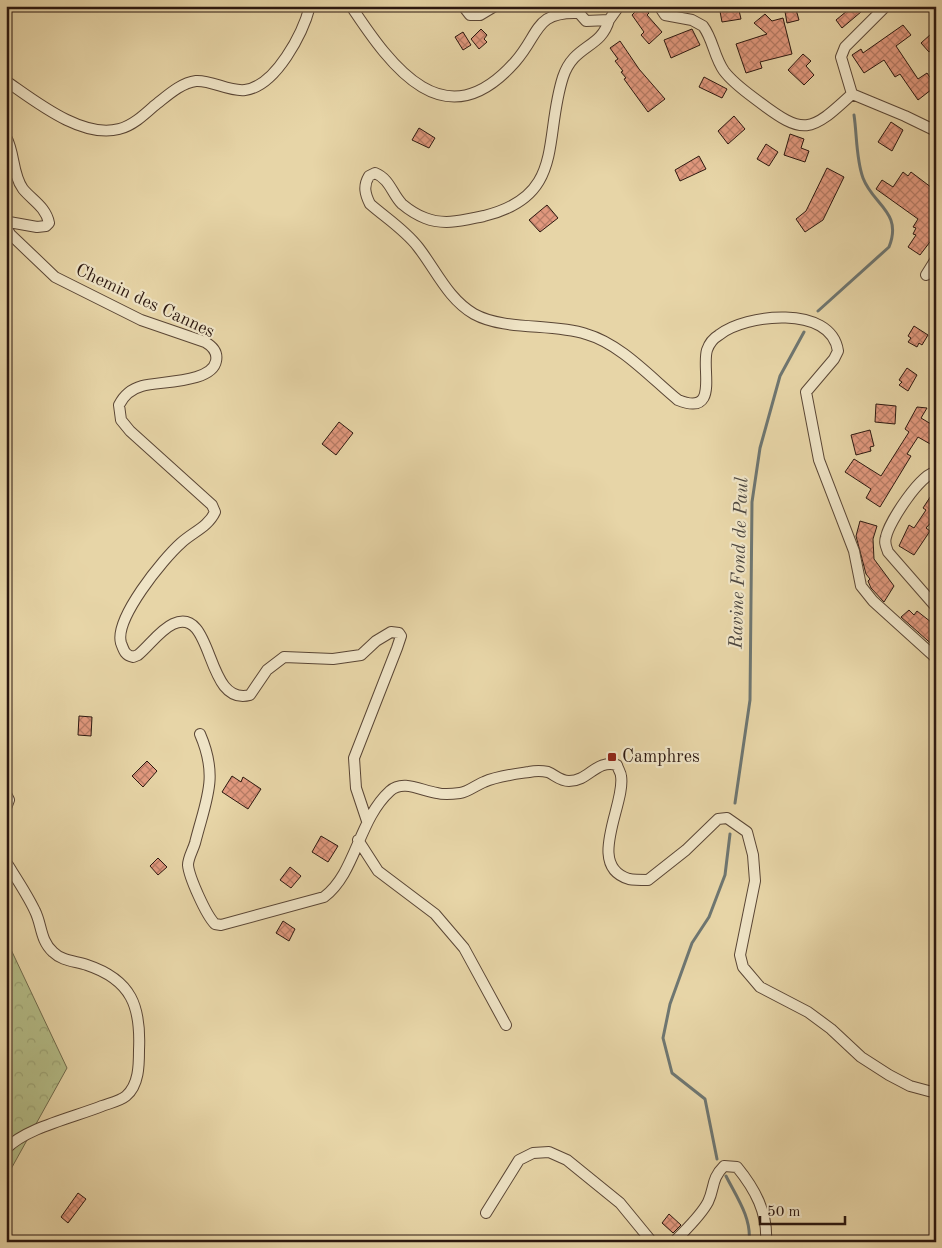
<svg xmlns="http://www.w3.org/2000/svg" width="942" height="1248" font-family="'Old Standard TT',serif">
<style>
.forest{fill:url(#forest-crowns);stroke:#706a4c}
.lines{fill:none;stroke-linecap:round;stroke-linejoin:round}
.stream{stroke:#6e7671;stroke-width:3}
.building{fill:url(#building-cross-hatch);stroke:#2b170f}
.street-casing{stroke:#5a4635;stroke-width:12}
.street{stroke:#efe4c6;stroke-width:10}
.poi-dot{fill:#8f2418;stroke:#efe4c6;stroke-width:2}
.labels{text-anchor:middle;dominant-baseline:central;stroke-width:4.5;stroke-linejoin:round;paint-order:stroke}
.street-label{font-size:18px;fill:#2b170f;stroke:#efe4c6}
.poi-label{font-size:18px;fill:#2b170f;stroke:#efe4c6;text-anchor:start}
.water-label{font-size:19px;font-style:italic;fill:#4d4740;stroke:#efe4c6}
</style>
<defs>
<pattern id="forest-crowns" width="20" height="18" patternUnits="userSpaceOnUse" patternTransform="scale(1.25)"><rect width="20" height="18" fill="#b4bd88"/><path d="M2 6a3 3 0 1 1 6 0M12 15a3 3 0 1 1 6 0" fill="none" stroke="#9ba274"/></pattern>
<pattern id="building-cross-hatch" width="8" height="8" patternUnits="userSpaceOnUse" patternTransform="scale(1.25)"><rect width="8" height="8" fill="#e2997f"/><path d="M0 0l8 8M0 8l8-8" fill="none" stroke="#b77c66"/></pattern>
</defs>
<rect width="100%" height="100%" fill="#e7d5a7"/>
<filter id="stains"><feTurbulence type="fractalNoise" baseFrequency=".004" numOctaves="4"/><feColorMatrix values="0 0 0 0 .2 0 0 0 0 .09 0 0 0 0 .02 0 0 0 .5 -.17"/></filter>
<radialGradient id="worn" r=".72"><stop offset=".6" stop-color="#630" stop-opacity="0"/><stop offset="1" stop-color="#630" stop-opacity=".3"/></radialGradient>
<!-- forest -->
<path class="forest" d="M6,939L67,1068L6,1178Z"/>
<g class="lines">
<!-- stream -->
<path class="stream" d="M818,311L889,247C903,212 873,205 863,178C856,159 857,135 854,115
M735,803L750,700L752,502L760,448L780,376L804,332
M717,1159L705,1099L672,1073L663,1038L670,1004L692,943L709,917L725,875L730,834
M726,1176C736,1196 752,1218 749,1242"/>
</g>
<!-- building -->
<path class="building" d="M641,6L649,13L647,15L662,32L649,44L641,35L644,32L632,15Z
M719,6H738L741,19L722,22Z
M784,6H795L799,20L787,23Z
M853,6H868L842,28L836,20Z
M765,14L772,21L783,18L792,54L760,62L762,68L746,73L736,44L767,34L754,23Z
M903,25L911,35L896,46L918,79L927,73L936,86L918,100L900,74L895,77L884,60L864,73L852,55L861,49L863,53Z
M481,29L487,35L484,39L487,42L479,49L471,39Z
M692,29L700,45L671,58L664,40Z
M463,32L471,45L463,50L455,37Z
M931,34L936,40V47L929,52L921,43Z
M620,41L639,69L665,99L648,112L624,79L626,78L621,72L623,71L615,61L618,59L610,48Z
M803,54L811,61L806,66L814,75L804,85L788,70Z
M704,77L727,89L722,98L699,87Z
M734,116L745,129L728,144L718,131Z
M891,122L903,130L892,151L878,142Z
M419,128L435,138L429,148L412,140Z
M790,134L804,139L801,148L809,151L805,162L784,155Z
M766,144L778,152L769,166L757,159Z
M699,156L706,169L680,181L675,170Z
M827,168L844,177L823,220L805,232L796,219L806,211Z
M903,172L908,176L911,172L936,191V234L920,255L908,247L916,235L913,234L916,228L913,227L918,219L876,189L882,180L893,187Z
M547,205L558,218L540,232L529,220Z
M914,326L928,335L922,345L919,343L917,347L908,342L911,338L908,336Z
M907,368L917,375L908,391L899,385L902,382L899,380Z
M876,404L896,406L895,424L875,422Z
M917,407L927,408L921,418L936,427V437L932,445L918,437L907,454L911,456L880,507L866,498L871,489L845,472L854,459L881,476L909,432L905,429Z
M339,422L353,433L336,455L322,444Z
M870,430L874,446L870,447L871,451L856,455L851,435Z
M936,488V517L926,528L930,531L914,555L899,546L909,525L914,528L926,510L923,508Z
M860,521L877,526L873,539L874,559L894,586L884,602L871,588L868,581L870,579L866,574L856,536Z
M909,610L914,615L917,611L936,626V648L901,617Z
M79,716L92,717L91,736L78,735Z
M147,761L157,771L143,787L132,776Z
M232,776L241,782L243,777L261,789L248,809L222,792Z
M321,836L338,846L328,862L312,852Z
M158,858L167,867L158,875L150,866Z
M290,867L301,876L291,888L280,880Z
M283,921L295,929L289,941L276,933Z
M78,1193L86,1199L68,1223L61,1217Z
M669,1214L681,1225L673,1233L662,1223Z"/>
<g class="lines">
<!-- street casing -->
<g class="street-casing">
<path id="street" d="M351,6C392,68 445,141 515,62C540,34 534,11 579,13
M463,6L470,15H480L495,6
M659,6L665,15L692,20L703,26C713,39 714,57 724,71C733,83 746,92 758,101C804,136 810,133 852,94
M580,7L579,13L586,21L609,20L619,6
M609,20C601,49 574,44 563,77C543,139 566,196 484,216C464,220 445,226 425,218C417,215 408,209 402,204C392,194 390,179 375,173L369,176C363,186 365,194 370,204C386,218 405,230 418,247C436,270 448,299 474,314C505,331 552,323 586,334C621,344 651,378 678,400C720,417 701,369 707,350C709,344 714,338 719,335C745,314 831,304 838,351L834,359L806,392L819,460L854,551L861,586L873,601L936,658
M6,81C35,101 82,139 119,129C132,126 144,115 154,106C166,97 180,83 196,81C212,80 229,92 245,90C276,86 303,33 310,6
M852,94L841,57L845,47L886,6
M852,94L905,116L936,131
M6,137C15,153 12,174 23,189C32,200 46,207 49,223L46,226L37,227L9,222L6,227L10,234L55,277L141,320L205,342C212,346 218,352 216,361C212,383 160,381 142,386C131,389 124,395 119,405L121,420L130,431L212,505L215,512C208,527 193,532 181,543C163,559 114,619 121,643C124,651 125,655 133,657L138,655C149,646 160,630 173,624C215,605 204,707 250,695L267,670L284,657L333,659L361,655L376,641L391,632L399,633L401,636L397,648L354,758L356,788L367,821
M926,275L936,259
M936,472C921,473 889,522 886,537C884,543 886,546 888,552L936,607
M200,734C219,778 206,799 195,843C193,850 188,858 188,865C189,877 206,915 215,924L221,925L324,897C356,873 358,820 390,791C403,779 422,791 437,793C444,795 453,794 460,793C468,792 476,785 484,782C497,776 515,774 529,772C534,771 543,771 548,772C555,775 560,781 569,781C589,781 596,759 617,765C618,769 621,773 621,776C626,804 585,866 629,879C634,880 642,880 648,880L686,850L718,819L727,818L747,832L753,855L755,881L740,955L743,967L760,987L808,1012L831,1029L861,1057L889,1075L910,1086L936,1093
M6,794L9,800L6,808
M358,840L378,871L435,914L464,948L506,1025
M6,862C16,878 27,894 35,911C42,925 40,940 53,952C62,961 75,961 87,965C132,980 141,1007 139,1050C139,1065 139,1085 126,1096C120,1101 110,1103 102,1106C75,1117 25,1128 6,1149
M486,1213L519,1160L533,1153L549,1152L567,1160L620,1203L652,1242
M674,1242C685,1230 700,1217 708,1202C715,1187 711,1179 724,1166L737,1167C755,1189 768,1213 766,1242"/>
</g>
<!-- street -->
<use href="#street" class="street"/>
</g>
<!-- markers -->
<rect class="poi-dot" x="607" y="752" width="10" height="10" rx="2.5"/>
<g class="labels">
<!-- street labels -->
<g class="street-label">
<text transform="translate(145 301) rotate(25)">Chemin des Cannes</text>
</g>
<!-- poi labels -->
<g class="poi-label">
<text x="622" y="757">Camphres</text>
</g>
<!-- water labels -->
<g class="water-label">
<text transform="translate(740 563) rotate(-88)">Ravine Fond de Paul</text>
</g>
</g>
<!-- margin -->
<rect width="942" height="1248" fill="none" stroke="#e7d5a7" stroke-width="25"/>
<rect x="8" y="8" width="927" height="1233" fill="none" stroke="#2b170f" stroke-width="2.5"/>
<rect x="12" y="12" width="917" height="1223" fill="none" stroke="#2b170f"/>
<!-- scale -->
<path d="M760 1216v8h85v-8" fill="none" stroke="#2b170f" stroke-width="2.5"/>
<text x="767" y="1216" font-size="15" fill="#2b170f" stroke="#efe4c6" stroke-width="4" paint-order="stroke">50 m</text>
<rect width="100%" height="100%" filter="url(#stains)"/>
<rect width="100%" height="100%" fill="url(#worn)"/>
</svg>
